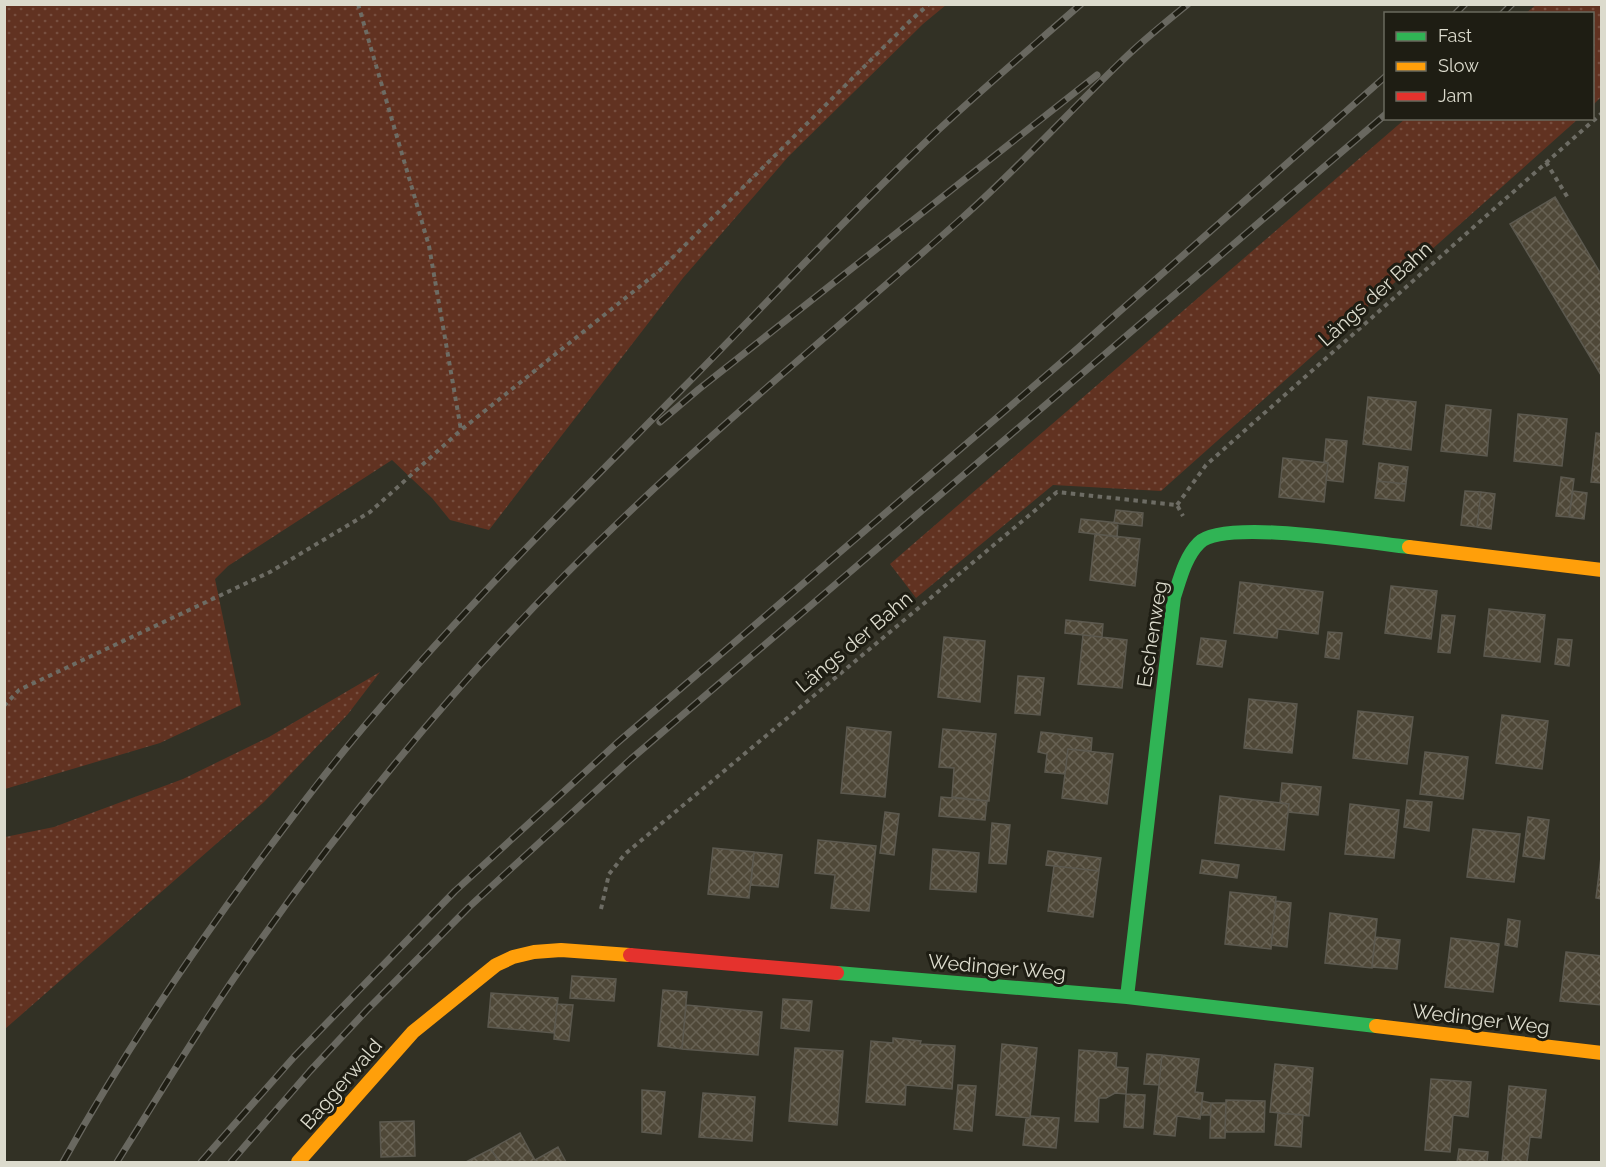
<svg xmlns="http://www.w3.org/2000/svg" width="1606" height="1167" font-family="Raleway,sans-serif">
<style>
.grass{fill:url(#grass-dots)}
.building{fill:url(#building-cross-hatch);stroke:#5c594f;stroke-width:1.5}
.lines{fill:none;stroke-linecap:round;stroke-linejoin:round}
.path{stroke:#6d6c64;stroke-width:4;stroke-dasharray:4.5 4.5;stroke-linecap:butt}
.fast{stroke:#30b455;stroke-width:14}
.slow{stroke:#ff9f0a;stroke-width:14}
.jam{stroke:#e5322d;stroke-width:14}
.rail-casing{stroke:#696860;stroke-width:7}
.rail{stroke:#1e1d13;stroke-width:4.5;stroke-dasharray:14;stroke-linecap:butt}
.labels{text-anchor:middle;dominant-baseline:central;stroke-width:6;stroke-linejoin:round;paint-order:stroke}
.street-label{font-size:20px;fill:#dcdbcd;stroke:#1e1d13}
</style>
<defs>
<pattern id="grass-dots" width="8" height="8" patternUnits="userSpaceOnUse" patternTransform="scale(1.5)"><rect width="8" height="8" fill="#613221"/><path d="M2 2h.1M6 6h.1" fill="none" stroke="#774f40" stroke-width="1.8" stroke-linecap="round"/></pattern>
<pattern id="building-cross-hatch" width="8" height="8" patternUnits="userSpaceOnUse" patternTransform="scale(1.5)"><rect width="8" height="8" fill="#4f4838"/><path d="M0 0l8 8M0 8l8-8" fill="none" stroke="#686254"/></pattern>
</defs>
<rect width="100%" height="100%" fill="#323125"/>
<!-- grass -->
<path class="grass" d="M5,4H946V5L923,24L788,157L683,278L489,530L450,520L432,498L392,460L228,566L215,579L241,705L160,743L5,789Z
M1537,4L1601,5V97L1593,105L1592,14L1526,13Z
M1405,119H1578L1161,491L1053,485L916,598L890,564Z
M380,672L348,714L264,802L5,1029V837L54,827L183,779L269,737Z"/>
<!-- building -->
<path class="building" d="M1555,197L1602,276L1601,375L1510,224Z
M1368,397L1416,402L1411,450L1363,444Z
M1446,405L1491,410L1487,456L1441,451Z
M1518,414L1567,419L1562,466L1514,461Z
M1596,433L1602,434V483L1591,482Z
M1326,439L1347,441L1343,482L1326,480L1328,463L1324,462Z
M1283,458L1328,463L1324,502L1279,497Z
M1379,463L1408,467L1406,484L1377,481Z
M1561,477L1574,479L1569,517L1556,516Z
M1377,481L1406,484L1404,501L1375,498Z
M1465,491L1481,492L1477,527L1461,525Z
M1573,491L1587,493L1584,519L1569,517Z
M1481,492L1495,494L1491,529L1477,527Z
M1116,510L1143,513L1142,526L1114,523Z
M1081,519L1118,523L1117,537L1079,532Z
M1095,534L1140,539L1135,586L1090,580Z
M1240,582L1323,592L1318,634L1278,629L1277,638L1234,633Z
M1391,586L1437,591L1431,639L1385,633Z
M1489,609L1545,615L1540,662L1484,656Z
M1442,615L1455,616L1450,653L1438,652Z
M1066,620L1103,624L1102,637L1065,633Z
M1328,632L1342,633L1339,659L1325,657Z
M1083,635L1127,640L1122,688L1078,684Z
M944,637L985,641L980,702L938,697Z
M1201,638L1226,641L1222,667L1197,664Z
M1558,639L1572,640L1569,666L1555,664Z
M1018,676L1044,678L1040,715L1015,713Z
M1249,699L1297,704L1292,753L1244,748Z
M1358,711L1413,717L1407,764L1353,758Z
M1502,715L1548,721L1542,769L1496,763Z
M847,727L891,732L885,797L841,793Z
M943,729L996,734L989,801L952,797L954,768L939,767Z
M1041,732L1092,738L1091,751L1068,749L1065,774L1045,772L1047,754L1038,752Z
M1068,749L1113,754L1107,804L1062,798Z
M1425,752L1468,757L1463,799L1420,794Z
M1282,783L1321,787L1318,815L1288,812L1289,804L1280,803Z
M1220,796L1289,804L1284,850L1215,843Z
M941,797L987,801L985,820L939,816Z
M1407,800L1432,802L1429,831L1404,827Z
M1350,804L1399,810L1394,858L1345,854Z
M885,812L899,814L894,855L880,853Z
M1528,817L1549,820L1544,859L1523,856Z
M992,823L1010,825L1006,864L989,863Z
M1473,829L1520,834L1514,882L1467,877Z
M818,840L876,846L869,911L831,908L835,875L815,873Z
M713,848L754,852L749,898L708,894Z
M933,849L979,853L976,892L930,889Z
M1602,849V899L1596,898Z
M1048,851L1101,858L1099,871L1046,865Z
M754,852L782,855L778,887L751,885Z
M1202,860L1239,865L1237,878L1200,873Z
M1054,866L1099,871L1093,917L1048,911Z
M1230,892L1276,897L1271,949L1225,944Z
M1276,901L1291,903L1287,947L1271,945Z
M1330,913L1377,919L1372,968L1325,963Z
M1508,919L1520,921L1517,947L1505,945Z
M1375,937L1400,940L1397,969L1372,967Z
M1451,938L1499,944L1493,992L1445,987Z
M1566,952L1602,956V1005L1560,1001Z
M572,976L616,979L614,1001L570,998Z
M663,990L687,992L682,1049L658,1046Z
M491,993L558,998L554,1033L488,1027Z
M783,999L812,1001L809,1031L781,1028Z
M557,1004L573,1005L569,1041L554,1039Z
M686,1005L762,1012L758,1055L682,1049Z
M893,1038L921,1041L920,1044L955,1046L952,1089L906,1085L905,1105L866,1102L871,1041L893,1043Z
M1002,1044L1037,1048L1030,1118L996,1115Z
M795,1048L843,1051L837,1125L789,1121Z
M1079,1050L1117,1053L1116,1067L1128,1068L1126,1094L1115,1093L1106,1098H1099L1098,1122L1075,1121Z
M1147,1054L1162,1055L1159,1085L1144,1084Z
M1162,1055L1199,1059L1195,1092L1203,1093L1200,1119L1177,1116L1175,1136L1154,1134Z
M1275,1064L1313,1068L1309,1116L1270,1112Z
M1431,1079L1471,1082L1468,1117L1453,1115L1450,1152L1425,1150Z
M958,1085L976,1086L972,1131L954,1129Z
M1509,1086L1546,1090L1541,1138L1530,1137L1527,1162H1502Z
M642,1090L665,1092L661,1134L642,1132Z
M703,1093L755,1097L752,1141L699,1137Z
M1126,1094L1145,1095L1143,1128L1124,1127Z
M1226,1100L1265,1101L1264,1132H1225Z
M1202,1101L1211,1103L1210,1115H1201Z
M1211,1103H1226L1225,1138H1210Z
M1278,1113L1303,1115L1301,1147L1275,1145Z
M1031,1116L1059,1118L1056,1148L1023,1145L1026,1118H1030Z
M414,1121L415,1156L381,1157L380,1122Z
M520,1133L536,1162H499L491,1149Z
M558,1147L566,1162H536L535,1160Z
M491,1149L499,1162H466Z
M1459,1149L1488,1152L1487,1162H1457Z"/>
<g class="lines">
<!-- path -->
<path class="path" d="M358,4L429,246L461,430
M1546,162L1568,198
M1177,505L1206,465L1602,113
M4,706L19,690L270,572L370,512L461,430L659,271L910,21L929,4
M601,909L609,874L625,854L1057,492L1177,505L1183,516"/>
<!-- fast -->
<path class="fast" d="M837,973L1127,997L1376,1026
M1127,997L1174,597C1180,579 1185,557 1199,543C1223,518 1371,543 1409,547"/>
<!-- slow -->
<path class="slow" d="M1409,547L1602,570
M1376,1026L1602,1053
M298,1162L413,1032L496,965L513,957L534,952L561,950L630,955"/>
<!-- jam -->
<path class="jam" d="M630,955L837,973"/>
<!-- rail casing -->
<g class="rail-casing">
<path id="rail" d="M1455,14L1465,4
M1502,14L1512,4
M660,422L699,389L1097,75
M63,1162C122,1056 190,954 263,856C298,809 334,761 373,716C471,601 578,495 683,388C767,303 848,215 935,133C982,89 1032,47 1081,4
M117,1162C158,1097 197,1031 241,968C353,806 480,654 622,519C731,414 849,319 962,218C1020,167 1071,109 1127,56C1146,38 1167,21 1188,4
M201,1162L294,1057L455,891L617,743L1077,349L1386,76
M231,1162L310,1071L367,1010L469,907L631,759L1386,114"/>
</g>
<!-- rail -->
<use href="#rail" class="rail"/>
</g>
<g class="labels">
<!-- street labels -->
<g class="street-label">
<text transform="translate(1375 294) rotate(-42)">Längs der Bahn</text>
<text transform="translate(1152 634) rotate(-81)">Eschenweg</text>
<text transform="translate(854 642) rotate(-40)">Längs der Bahn</text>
<text transform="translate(997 967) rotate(5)">Wedinger Weg</text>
<text transform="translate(1481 1019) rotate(7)">Wedinger Weg</text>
<text transform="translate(341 1084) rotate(-49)">Baggerwald</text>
</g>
</g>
<!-- border -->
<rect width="1606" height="1167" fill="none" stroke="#dcdbcd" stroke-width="12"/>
<!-- legend -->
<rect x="1384" y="12" width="210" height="108" fill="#1e1d13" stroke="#6a695d" stroke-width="1.5"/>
<rect x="1396" y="32" width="30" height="9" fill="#30b455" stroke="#6a695d" stroke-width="1.5"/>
<text x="1438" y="42" font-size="18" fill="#dcdbcd">Fast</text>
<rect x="1396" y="62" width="30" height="9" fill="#ff9f0a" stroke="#6a695d" stroke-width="1.5"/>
<text x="1438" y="72" font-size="18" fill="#dcdbcd">Slow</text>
<rect x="1396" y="92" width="30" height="9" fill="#e5322d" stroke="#6a695d" stroke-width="1.5"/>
<text x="1438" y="102" font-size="18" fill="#dcdbcd">Jam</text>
</svg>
